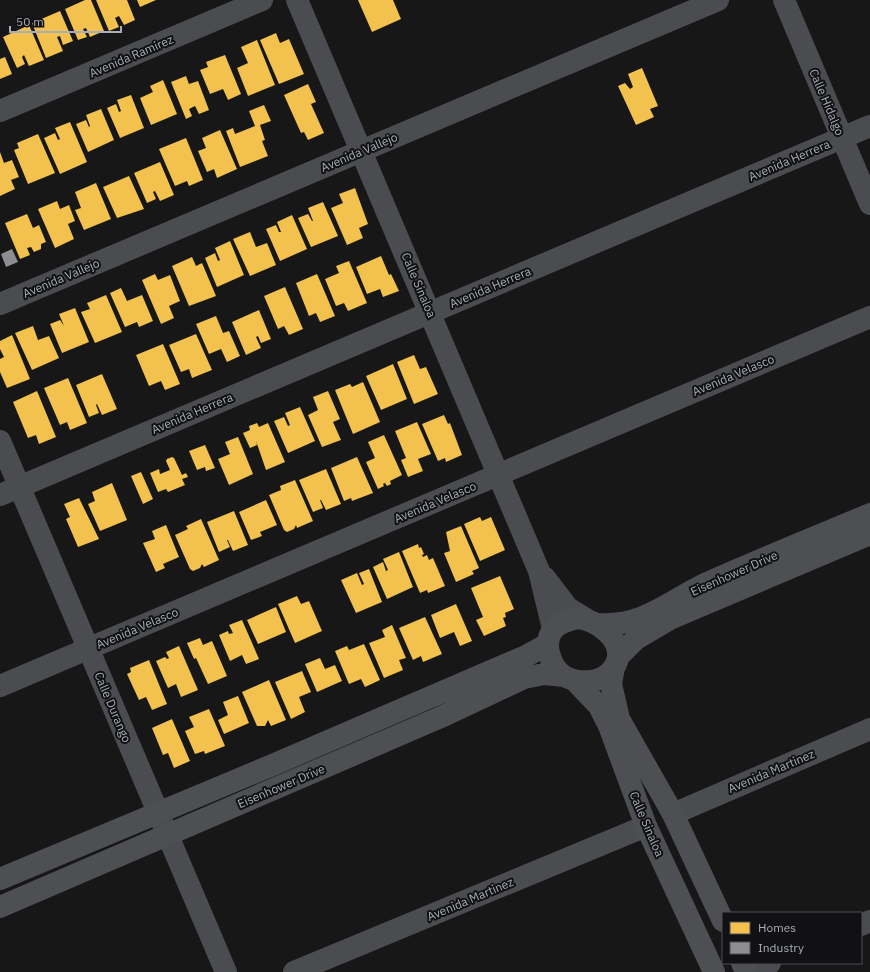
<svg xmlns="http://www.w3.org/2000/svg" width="870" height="972" font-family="'IBM Plex Sans',sans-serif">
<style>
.homes{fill:#f2c14e}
.industry{fill:#8d8d92}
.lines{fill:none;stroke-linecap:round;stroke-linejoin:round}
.minor{stroke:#4b4c50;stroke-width:22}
.major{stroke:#4d4f52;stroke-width:22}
.labels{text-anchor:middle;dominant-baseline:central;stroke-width:4;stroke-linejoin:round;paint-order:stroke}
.street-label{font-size:12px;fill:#a8adb8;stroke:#111113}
</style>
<rect width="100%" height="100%" fill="#171717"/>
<!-- homes -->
<path class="homes" d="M85,0H91L104,31L90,37L86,28L83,29L87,37L78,40L65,9Z
M96,0H127L135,20L124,25L119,16L115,18L119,27L109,31Z
M137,0H156L140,7Z
M358,0H393L401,19L372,32Z
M60,11L73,41L63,45L60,36L57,37L63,51L46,58L32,23Z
M29,25L44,60L29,66L24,55L22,57L25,64L17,68L3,37Z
M276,33L280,43L289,39L304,74L279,84L260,40Z
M257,40L275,85L248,96L237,68L248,63L241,47Z
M225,55L241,94L228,100L223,89L210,94L200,70L208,67L206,62Z
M5,57L12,74L0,79V59Z
M642,68L658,106L650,109L654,117L636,125L618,86L625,83L630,89L633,87L628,74Z
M186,76L189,84L198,81L209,110L199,114L195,106L189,109L192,116L186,119L171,82Z
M163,80L177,114L151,125L140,98L153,92L150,86Z
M308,84L316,102L311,104L324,133L308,140L304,132L301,133L284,95Z
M131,95L144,128L120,138L107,108L116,104L119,112L121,111L117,100Z
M264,105L271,121L260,125L265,140L262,141L268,156L240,167L226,131L233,128L235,134L255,126L249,111Z
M101,109L114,140L88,152L76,124L86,120L89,127L90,126L86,115Z
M70,122L87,162L60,174L44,138L55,133L58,140L60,139L55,128Z
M220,130L237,169L217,178L214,169L207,172L198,151L206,148L202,138Z
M38,134L55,173L28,184L14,150L19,148L17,143Z
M186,138L203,180L189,186L187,181L175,186L159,149Z
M0,152L4,163L12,160L19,177L11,180L15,189L0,196Z
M160,162L174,195L160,201L155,191L153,192L156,199L147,203L134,173Z
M129,176L144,209L117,218L103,187Z
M96,183L111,219L84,230L75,210L81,208L75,192Z
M355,188L368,224L359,228L363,238L347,245L331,208L343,203L339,194Z
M57,201L60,209L69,205L75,221L68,224L74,239L55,248L38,209Z
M323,202L338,236L311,247L298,218L308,214L312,221H313L308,208Z
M27,214L33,228L39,225L46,242L41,244V249L34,252L31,247L27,248L30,255L20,259L5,223Z
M292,215L307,249L280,261L266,229L276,225L279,232H281L277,222Z
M250,232L256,247L267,243L276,265L250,276L233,239Z
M230,241L244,275L217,287L205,258L215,253L218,261L220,260L215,248Z
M381,256L389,275L391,274L399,291L383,297L380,289L367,294L356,267Z
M192,257L196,266L202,263L216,296L189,306L172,266Z
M349,261L367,303L348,311L344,303L336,306L325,279L339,273L336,266Z
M155,274L158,280L170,275L180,301L169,306L174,318L161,324L142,280Z
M317,274L335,316L320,322L316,313L309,316L296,283Z
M285,287L303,329L289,335L284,326L278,329L264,296Z
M121,288L127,301L142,295L153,321L139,327L137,322L125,327L110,293Z
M106,295L122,332L95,343L81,312L90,309L87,303Z
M75,308L89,342L62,353L50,324L60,320L64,326L59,314Z
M259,310L271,339L261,343L258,336L256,337L261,348L246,355L232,322Z
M216,316L223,333L229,331L240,356L227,362L221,349L209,354L196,324Z
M33,326L38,340L49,336L59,358L32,370L15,333Z
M196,334L212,370L192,378L189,369L181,372L169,345Z
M12,335L30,379L7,388L0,372V359L4,357L0,349V341Z
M163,344L180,384L165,390L161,381L149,386L136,355Z
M414,355L420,369L426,367L438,394L414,404L397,362Z
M393,364L407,399L381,410L366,376Z
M102,374L117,409L102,415L97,404L96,405L99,413L89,417L76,385Z
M68,378L87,423L70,430L67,422L60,425L44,388Z
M363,382L380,422L353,434L335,390L350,384L352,387Z
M37,391L56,437L39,444L36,435L28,438L13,402Z
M328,391L340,419L333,422L341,440L322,447L308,415L318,410L313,397Z
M300,407L315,441L288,453L274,421L284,417L288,426L290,425L285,413Z
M444,415L448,424L450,423L462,455L446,462L445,458L438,461L422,424Z
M417,422L431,454L418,459L423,471L408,477L401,460L406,458L395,431Z
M257,423L259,427L268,423L285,462L266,470L256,441L257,445L250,448L243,433L250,430L249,426Z
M384,435L402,475L390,481L391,484L387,486L385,483L383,484L384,486L378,489L366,462L375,458L368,442Z
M238,437L253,474L229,485L218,459L230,454L225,442Z
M205,445L215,468L206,471L205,467L197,470L189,451Z
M172,457L174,458L182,475L186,473L188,477L182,479L185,485L168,492L166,489L158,492L150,473L159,469L160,474L170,470L166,461L167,459Z
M357,457L373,493L352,501L351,498L344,501L331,468Z
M326,469L341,504L326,510L321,500H320L323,508L313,512L299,480Z
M141,472L153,499L143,504L131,476Z
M295,480L313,521L297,528L296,525L294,529L287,532L284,530L269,495L281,490L280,486Z
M112,483L127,520L100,531L88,504L95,501L92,492Z
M79,498L99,539L78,547L66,519L70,517L64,504Z
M266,500L277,525L260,532L262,536L251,540L239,512Z
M234,511L248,545L233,551L228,540H227L230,547L219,552L207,522Z
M480,517L482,521L491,517L505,550L480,561L464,524Z
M201,519L219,560L204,567L202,564L200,568L193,571L190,569L175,535L188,529L186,526Z
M166,525L179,557L163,564L165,568L156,572L143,543L155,539L152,531Z
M461,526L479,568L472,571L474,574L456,582L444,553L450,551L446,532Z
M418,544L419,548L421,547L424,554L422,555L423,557L427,555L429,560L433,558L445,586L428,593L427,590L420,593L402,551Z
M399,552L413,587L387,599L373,567L383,562L386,571L388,570L383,559Z
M369,569L382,602L356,613L341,580L357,573L362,585L364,584L359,573Z
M500,576L514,609L505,613L506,617L503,618L506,626L484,636L476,620L483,617L471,588Z
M297,596L301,604L309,601L322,631L295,643L278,604Z
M456,604L472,641L460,646L454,632L440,638L431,615Z
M276,607L286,632L258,644L247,620Z
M425,617L442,654L423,662L421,656L413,660L399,628Z
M242,620L259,659L246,664L242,655L230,661L219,635L228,631L229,634L233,633L229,625Z
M392,625L406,658L399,660L403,670L384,678L369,643L385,637L382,630Z
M200,638L203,645L212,641L227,676L208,684L196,658L194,659L187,643Z
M364,644L380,680L365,687L361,679L349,684L335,651L347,646L349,650Z
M179,646L198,690L181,697L176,684L168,688L156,661L165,657L167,659L169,658L166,652Z
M320,658L325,669L335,665L342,681L317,692L305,664Z
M149,660L167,704L152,710L146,697L139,700L127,674L131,672L130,668Z
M302,671L311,692L299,697L305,712L291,719L275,682Z
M269,680L286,720L271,726L268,720L265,726H257L242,692Z
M238,696L249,723L224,734L218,720L228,715L223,702Z
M209,709L225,746L205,754L204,751L195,754L185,731L194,727L189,717Z
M172,719L190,761L174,768L168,753L163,755L152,728Z"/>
<!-- industry -->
<path class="industry" d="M12,249L18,262L6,267L1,254Z"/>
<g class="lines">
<!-- minor -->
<path class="minor" d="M297,0L539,571L553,629
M784,0L870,204
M0,111L262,0
M0,304L718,0
M0,441L226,972
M0,495L870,126
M545,578L568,608L586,619
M0,686L870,317
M673,814L870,729
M861,925L870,921
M294,972L646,826
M749,972L770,963"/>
<!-- major -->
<path class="major" d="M577,618C603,620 635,651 608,674C603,678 597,680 591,681C581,682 573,681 564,676C551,668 542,643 553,630C558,623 569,620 577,618Z
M598,624C644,627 669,601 707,583C761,559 816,537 870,514
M619,656L636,639L670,619L870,534
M614,667L611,684L619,719L673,814L723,921
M575,681L599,706L609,726L646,826L714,972
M0,879L275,764L528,655L548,644
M0,907L441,717L524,678L544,674L564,676
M742,963L746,972"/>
</g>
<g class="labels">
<!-- street labels -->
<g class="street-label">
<text transform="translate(131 56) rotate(-23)">Avenida Ramirez</text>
<text transform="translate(827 102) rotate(67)">Calle Hidalgo</text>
<text transform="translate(359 152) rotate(-23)">Avenida Vallejo</text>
<text transform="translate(789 160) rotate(-23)">Avenida Herrera</text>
<text transform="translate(61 278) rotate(-23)">Avenida Vallejo</text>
<text transform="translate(419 285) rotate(67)">Calle Sinaloa</text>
<text transform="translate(490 287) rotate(-23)">Avenida Herrera</text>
<text transform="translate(733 375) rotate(-23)">Avenida Velasco</text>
<text transform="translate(192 413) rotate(-23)">Avenida Herrera</text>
<text transform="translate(435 502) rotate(-23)">Avenida Velasco</text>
<text transform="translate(734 573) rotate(-24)">Eisenhower Drive</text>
<text transform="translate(137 628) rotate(-23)">Avenida Velasco</text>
<text transform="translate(113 707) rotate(67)">Calle Durango</text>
<text transform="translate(771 771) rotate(-23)">Avenida Martinez</text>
<text transform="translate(281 786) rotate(-23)">Eisenhower Drive</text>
<text transform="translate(647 824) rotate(67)">Calle Sinaloa</text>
<text transform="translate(470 899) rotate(-23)">Avenida Martinez</text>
</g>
</g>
<!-- legend -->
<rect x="722" y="912" width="140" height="52" fill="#111113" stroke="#4d4f55"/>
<rect x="730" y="922" width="20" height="12" fill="#f2c14e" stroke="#4d4f55"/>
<text x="758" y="932" font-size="12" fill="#a8adb8">Homes</text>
<rect x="730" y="942" width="20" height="12" fill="#8d8d92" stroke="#4d4f55"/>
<text x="758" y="952" font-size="12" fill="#a8adb8">Industry</text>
<!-- scale -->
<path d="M10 26v6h111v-6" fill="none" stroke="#a8adb8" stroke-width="2"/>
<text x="16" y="26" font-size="12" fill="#a8adb8" stroke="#111113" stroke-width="3" paint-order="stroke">50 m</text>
</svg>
